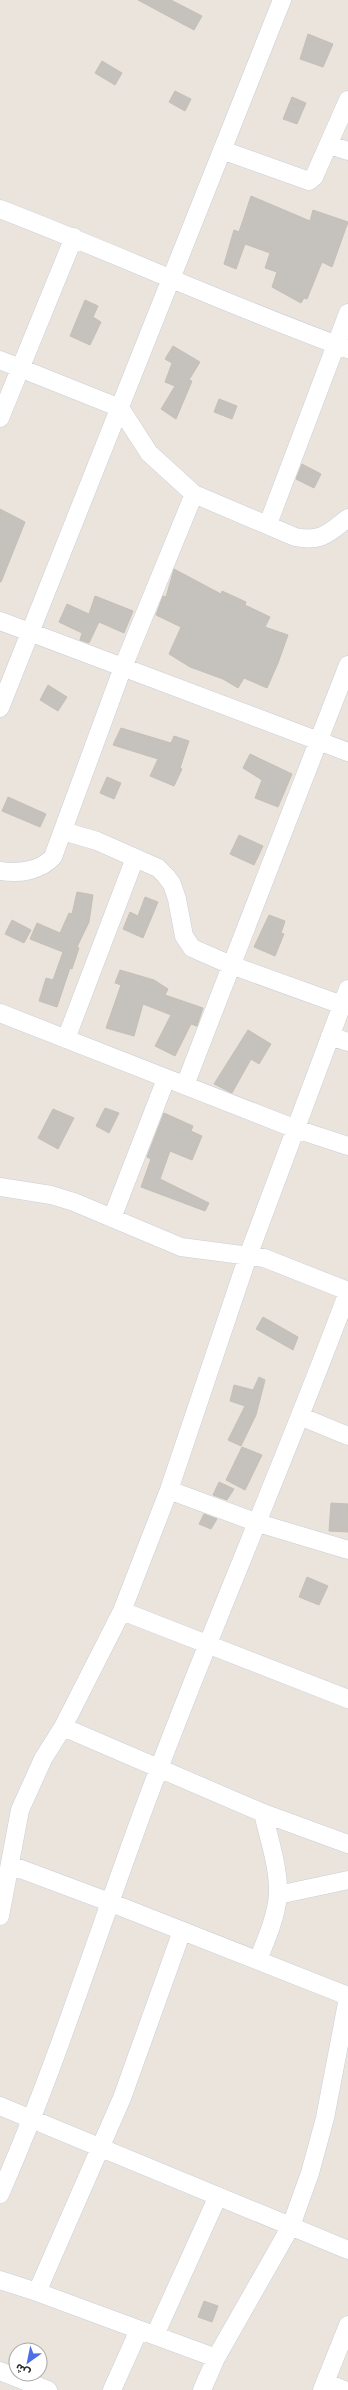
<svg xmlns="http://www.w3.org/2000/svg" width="348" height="2390" font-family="'Fira Sans','Noto Sans Arabic',sans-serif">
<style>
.building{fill:#c5c1bc;stroke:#c5bfb6}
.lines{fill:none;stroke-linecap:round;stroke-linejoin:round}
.minor-casing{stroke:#cbced9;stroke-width:19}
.minor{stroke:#fff;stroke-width:18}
</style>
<rect width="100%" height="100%" fill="#eae4dc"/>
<!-- building -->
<path class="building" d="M138,0H171L202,16L194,30Z
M308,34L333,44L323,67L300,59Z
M102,61L122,73L115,85L95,73Z
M175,91L191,99L185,111L169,102Z
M292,97L306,103L297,124L283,119Z
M251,196L310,221L313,210L348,222L332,267L322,262L307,299L304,298L301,303L272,287L277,272L265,268L270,253L245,244L236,269L224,264L234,230L239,232Z
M85,300L98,306L93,317L101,322L90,345L70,336Z
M173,346L200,362L189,380L192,381L176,419L161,409L175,386L165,382L172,363L165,359Z
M219,399L237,406L232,419L214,412Z
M302,464L321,474L314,488L296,479Z
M0,509L25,522L1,582H0Z
M174,569L221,594L222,591L246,602L245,605L270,617L265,627L288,635L278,663L267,688L244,678L238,688L223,679L190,667L169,654L181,627L156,615L163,596L166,597Z
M95,596L133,611L124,633L99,622L89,643L80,640L82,633L59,622L67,604L89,614Z
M48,685L67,697L58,711L40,700Z
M121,728L171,743L174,736L189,741L180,768L182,769L174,786L150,776L158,759L113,745Z
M250,754L292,774L278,807L255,798L262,780L243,768Z
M107,777L121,783L114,799L100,793Z
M8,797L46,814L40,827L2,811Z
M239,835L263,846L254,865L230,854Z
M77,892L93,895L89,922L77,947L79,948L72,969L70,968L57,1007L39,1001L46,978L53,980L63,952L30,939L37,923L60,933L69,913L72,914Z
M145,897L158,902L143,938L123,929L130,912L138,916Z
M269,915L285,921L281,933L284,934L275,956L254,947Z
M12,920L31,930L24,943L5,934Z
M120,970L154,980L168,989L165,995L203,1008L197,1026L191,1024L175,1056L155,1046L171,1015L143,1004L134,1036L106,1028L121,985L115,983Z
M248,1030L271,1044L259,1064L251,1059L232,1093L214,1084Z
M105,1108L119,1113L109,1133L96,1126Z
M53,1109L74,1118L58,1149L38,1138Z
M164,1113L193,1126L191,1131L202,1136L192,1160L170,1151L160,1179L209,1203L205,1211L141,1187L151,1159L147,1157Z
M263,1317L298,1337L293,1350L256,1329Z
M259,1377L265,1380L256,1415L241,1446L228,1440L245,1406L230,1401L234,1385L253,1390Z
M242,1447L262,1455L245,1490L226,1480Z
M219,1482L234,1489L227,1500L213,1495Z
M331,1503L348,1504V1532L329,1531Z
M204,1514L217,1519L211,1529L199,1524Z
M307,1577L328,1586L319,1605L299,1597Z
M204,2301L218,2306L212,2322L198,2317Z"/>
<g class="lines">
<!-- minor casing -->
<g class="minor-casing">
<path id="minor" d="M330,145L348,151
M222,150L309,181L314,177L348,100
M0,209C117,254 230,306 348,349
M0,360L120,408L149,453L194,494L295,537C321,542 328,534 348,518
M0,418L74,237
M268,524L348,313
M0,621L348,752
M0,708L282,0
M63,831L97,841L158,868L166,876L172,884L177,899L184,936L192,948L231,965L342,1005
M0,871C19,874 40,871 53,857L123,667L194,494
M0,1013L296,1129L348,1146
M330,1036L348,1042
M66,1039L135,858
M185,1085L348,665
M0,1187L51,1195L74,1202L181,1247L264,1258L348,1291
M112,1218L166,1079
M302,1417L348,1436
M169,1490L258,1523L348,1550
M122,1611L348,1699
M63,1727L263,1813L348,1844
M10,1865L109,1902L348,1996
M278,1895L348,1880
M0,1916L20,1810L43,1759L63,1727L122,1611L169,1490L248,1256L348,989
M258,1960C266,1940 276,1918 278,1895C279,1868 269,1839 263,1813
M0,2106L348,2250
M0,2194C61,2056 104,1911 158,1771C219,1610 288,1453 348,1292
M0,2280L37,2292L216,2358
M37,2292L122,2098L182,1931
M155,2335L218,2196
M0,2371L48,2390
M325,2382L344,2390
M112,2390L139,2330
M202,2390L216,2358L291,2226L310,2173L325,2118L348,1998
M322,2390L348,2325"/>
</g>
<!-- minor -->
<use href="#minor" class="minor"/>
</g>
<!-- north arrow -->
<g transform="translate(28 2362) rotate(213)"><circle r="19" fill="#ffffff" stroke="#a9a9a9"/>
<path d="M0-3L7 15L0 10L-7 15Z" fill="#4e6ee5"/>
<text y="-6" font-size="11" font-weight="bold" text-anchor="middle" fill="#292929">ش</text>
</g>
</svg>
